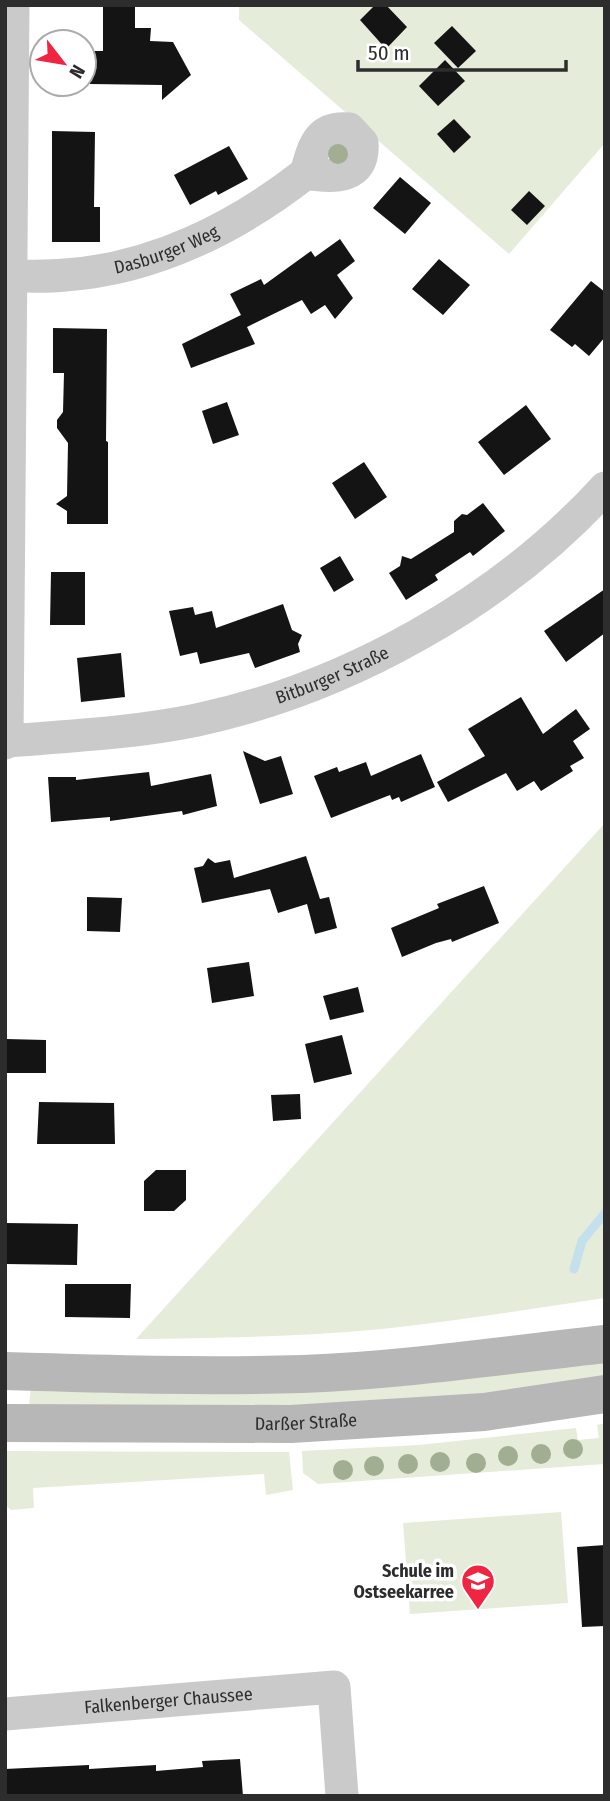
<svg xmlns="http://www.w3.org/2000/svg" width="610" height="1801" font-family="'Fira Sans Condensed',sans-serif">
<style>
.green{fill:#e5ecda}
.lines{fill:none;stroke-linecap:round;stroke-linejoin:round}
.stream{stroke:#c4e0ed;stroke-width:9}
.building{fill:#141414}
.street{stroke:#cacaca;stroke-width:33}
.secondary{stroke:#b7b7b7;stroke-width:38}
.tree{fill:#a1ae92}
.labels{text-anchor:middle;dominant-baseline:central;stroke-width:7;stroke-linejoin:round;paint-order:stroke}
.street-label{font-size:18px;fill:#2d2d2d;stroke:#fff}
.poi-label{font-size:18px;font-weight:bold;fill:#2d2d2d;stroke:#fff;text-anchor:end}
</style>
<rect width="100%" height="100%" fill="#fff"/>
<!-- green -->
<path class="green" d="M239,5H605V143L509,254L239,20Z
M605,823V1298C531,1309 457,1321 382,1329C300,1337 218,1338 136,1339Z
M605,1357V1380L579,1385L342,1407H29L31,1387Z
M605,1423V1464L318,1484L303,1473L302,1451L419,1445L576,1428L578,1440L599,1438L597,1425Z
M5,1451L289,1452L293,1490L266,1495L264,1474L33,1488L34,1508L11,1510L5,1505Z
M561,1512L568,1603L410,1614L403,1523Z"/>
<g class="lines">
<!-- stream -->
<path class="stream" d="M574,1269L582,1241L605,1213"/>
</g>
<!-- building -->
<path class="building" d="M103,5H135V28H151L150,41L173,42L191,75L162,100V85L90,84V51H103Z
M375,5H386L407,27L386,49L360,20Z
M452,26L476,51L458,68L434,43Z
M445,60L465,81L438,106L419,86Z
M454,119L471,137L454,153L437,134Z
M52,131L95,132L94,207H100V242H52Z
M229,146L248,179L218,195L216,191L190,205L174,175Z
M400,177L431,203L405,234L373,208Z
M529,191L545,206L527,225L511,210Z
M340,239L355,261L337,275L353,298L335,319L325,305L311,314L302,300L247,327L255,344L191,368L182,344L241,315L230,294L261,279L264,285L311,251L315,257Z
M439,259L470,285L443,315L412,289Z
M591,281L605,292V337L589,356L575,344L572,347L550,330Z
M53,328L107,329L106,441L108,442V524H67V511L56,504L67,496L68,443L57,428V420L63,412L64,373H53Z
M227,402L239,435L213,444L202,411Z
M526,405L551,439L504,475L478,442Z
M364,462L387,497L355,519L332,483Z
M483,503L505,531L473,556L470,552L435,575L438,580L406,600L389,573L400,566L402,556L411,559L454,532V521L462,514L467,515Z
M340,556L354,580L334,592L320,568Z
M51,572H85V625H50Z
M605,589V633L566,662L544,631Z
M283,604L292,630L302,635L298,644L300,652L255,668L249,653L200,664L197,652L180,656L169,611L193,607L195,615L212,611L216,628Z
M121,653L125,697L81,702L77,658Z
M521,697L543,734L576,709L590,729L573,741L584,758L570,766L573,771L541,791L534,781L517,791L506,773L448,802L437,782L485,756L468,729Z
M243,751L265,761L281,756L293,794L260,804Z
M421,754L435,787L401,802L399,797L392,800L390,795L331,818L314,776L337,767L339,772L366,762L371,776Z
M149,772L151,786L211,774L217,806L183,815L182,811L110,821V817L51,822L48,777H76V780Z
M306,856L320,899L329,897L337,928L315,934L307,904L278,913L270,889L202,903L194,868L203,866L208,858L215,863L230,860L234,878Z
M484,886L499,923L452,942L451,939L436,943L402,957L391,928L439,908L437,904Z
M87,897L122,898L120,932L87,931Z
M249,962L254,996L212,1003L207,968Z
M358,987L364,1012L330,1020L323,996Z
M342,1035L352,1074L314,1083L305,1044Z
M6,1039L46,1040V1073H6Z
M300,1094L301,1119L273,1121L271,1095Z
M39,1102L114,1103L115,1144H37Z
M156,1170H186V1200L174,1211H144V1181Z
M5,1223L78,1224L77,1265L5,1264Z
M65,1284H131L130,1318L65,1317Z
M605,1545V1626L582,1627L577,1547Z
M240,1759L243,1796H5V1769L89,1765V1769L156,1765V1771L203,1767L202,1761Z"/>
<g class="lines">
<!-- street -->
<g class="street">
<path id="s1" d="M11,276C29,276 48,277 65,275C154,269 237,227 306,173C333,178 365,179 362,143L349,129C317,126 314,147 306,173"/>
<path id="s2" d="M7,741C71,736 134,733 197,720C347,688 501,602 605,488"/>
<path d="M5,743L7,741L13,5"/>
<path id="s3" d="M5,1714L334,1687L342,1796"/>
</g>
<!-- secondary -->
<g class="secondary">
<path d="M5,1371C104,1374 204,1377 303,1374C404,1370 505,1355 605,1344"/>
<path id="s4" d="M5,1423L291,1424L484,1412L605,1394"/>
</g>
</g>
<!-- trees -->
<g class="tree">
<circle cx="338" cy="154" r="10"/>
<circle cx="573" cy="1449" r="10"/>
<circle cx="541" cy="1454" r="10"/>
<circle cx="508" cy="1456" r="10"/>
<circle cx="440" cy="1462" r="10"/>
<circle cx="476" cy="1463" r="10"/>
<circle cx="408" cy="1464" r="10"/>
<circle cx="374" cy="1466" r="10"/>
<circle cx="343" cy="1470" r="10"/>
</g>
<!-- icons -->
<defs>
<g id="school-pin" transform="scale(1.75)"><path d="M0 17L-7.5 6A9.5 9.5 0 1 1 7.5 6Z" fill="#ef2542" stroke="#fff"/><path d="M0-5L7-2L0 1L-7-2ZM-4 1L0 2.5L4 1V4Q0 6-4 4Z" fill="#fff"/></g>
</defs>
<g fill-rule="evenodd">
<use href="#school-pin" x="478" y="1581"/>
</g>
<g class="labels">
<!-- street labels -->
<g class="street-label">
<text stroke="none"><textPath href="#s1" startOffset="159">Dasburger Weg</textPath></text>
<text stroke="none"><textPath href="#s2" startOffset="334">Bitburger Straße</textPath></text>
<text stroke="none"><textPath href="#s4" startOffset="301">Darßer Straße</textPath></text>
<text stroke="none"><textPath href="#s3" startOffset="164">Falkenberger Chaussee</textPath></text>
</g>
<!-- poi labels -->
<g class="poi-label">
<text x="454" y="1571">Schule im<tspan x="454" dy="21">Ostseekarree</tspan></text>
</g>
</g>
<!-- border -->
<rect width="610" height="1801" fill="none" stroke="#2d2d2d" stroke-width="14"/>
<!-- north arrow -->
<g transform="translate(63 63) rotate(121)"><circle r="33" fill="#ffffff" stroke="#ababab" stroke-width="2"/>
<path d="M0-5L12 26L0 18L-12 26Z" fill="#ef2542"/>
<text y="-10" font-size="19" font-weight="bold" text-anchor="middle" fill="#2d2d2d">N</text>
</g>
<!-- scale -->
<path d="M358 60v10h208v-10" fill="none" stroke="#2d2d2d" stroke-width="3.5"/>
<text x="368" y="60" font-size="21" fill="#2d2d2d" stroke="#ffffff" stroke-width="5" paint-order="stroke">50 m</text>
</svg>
